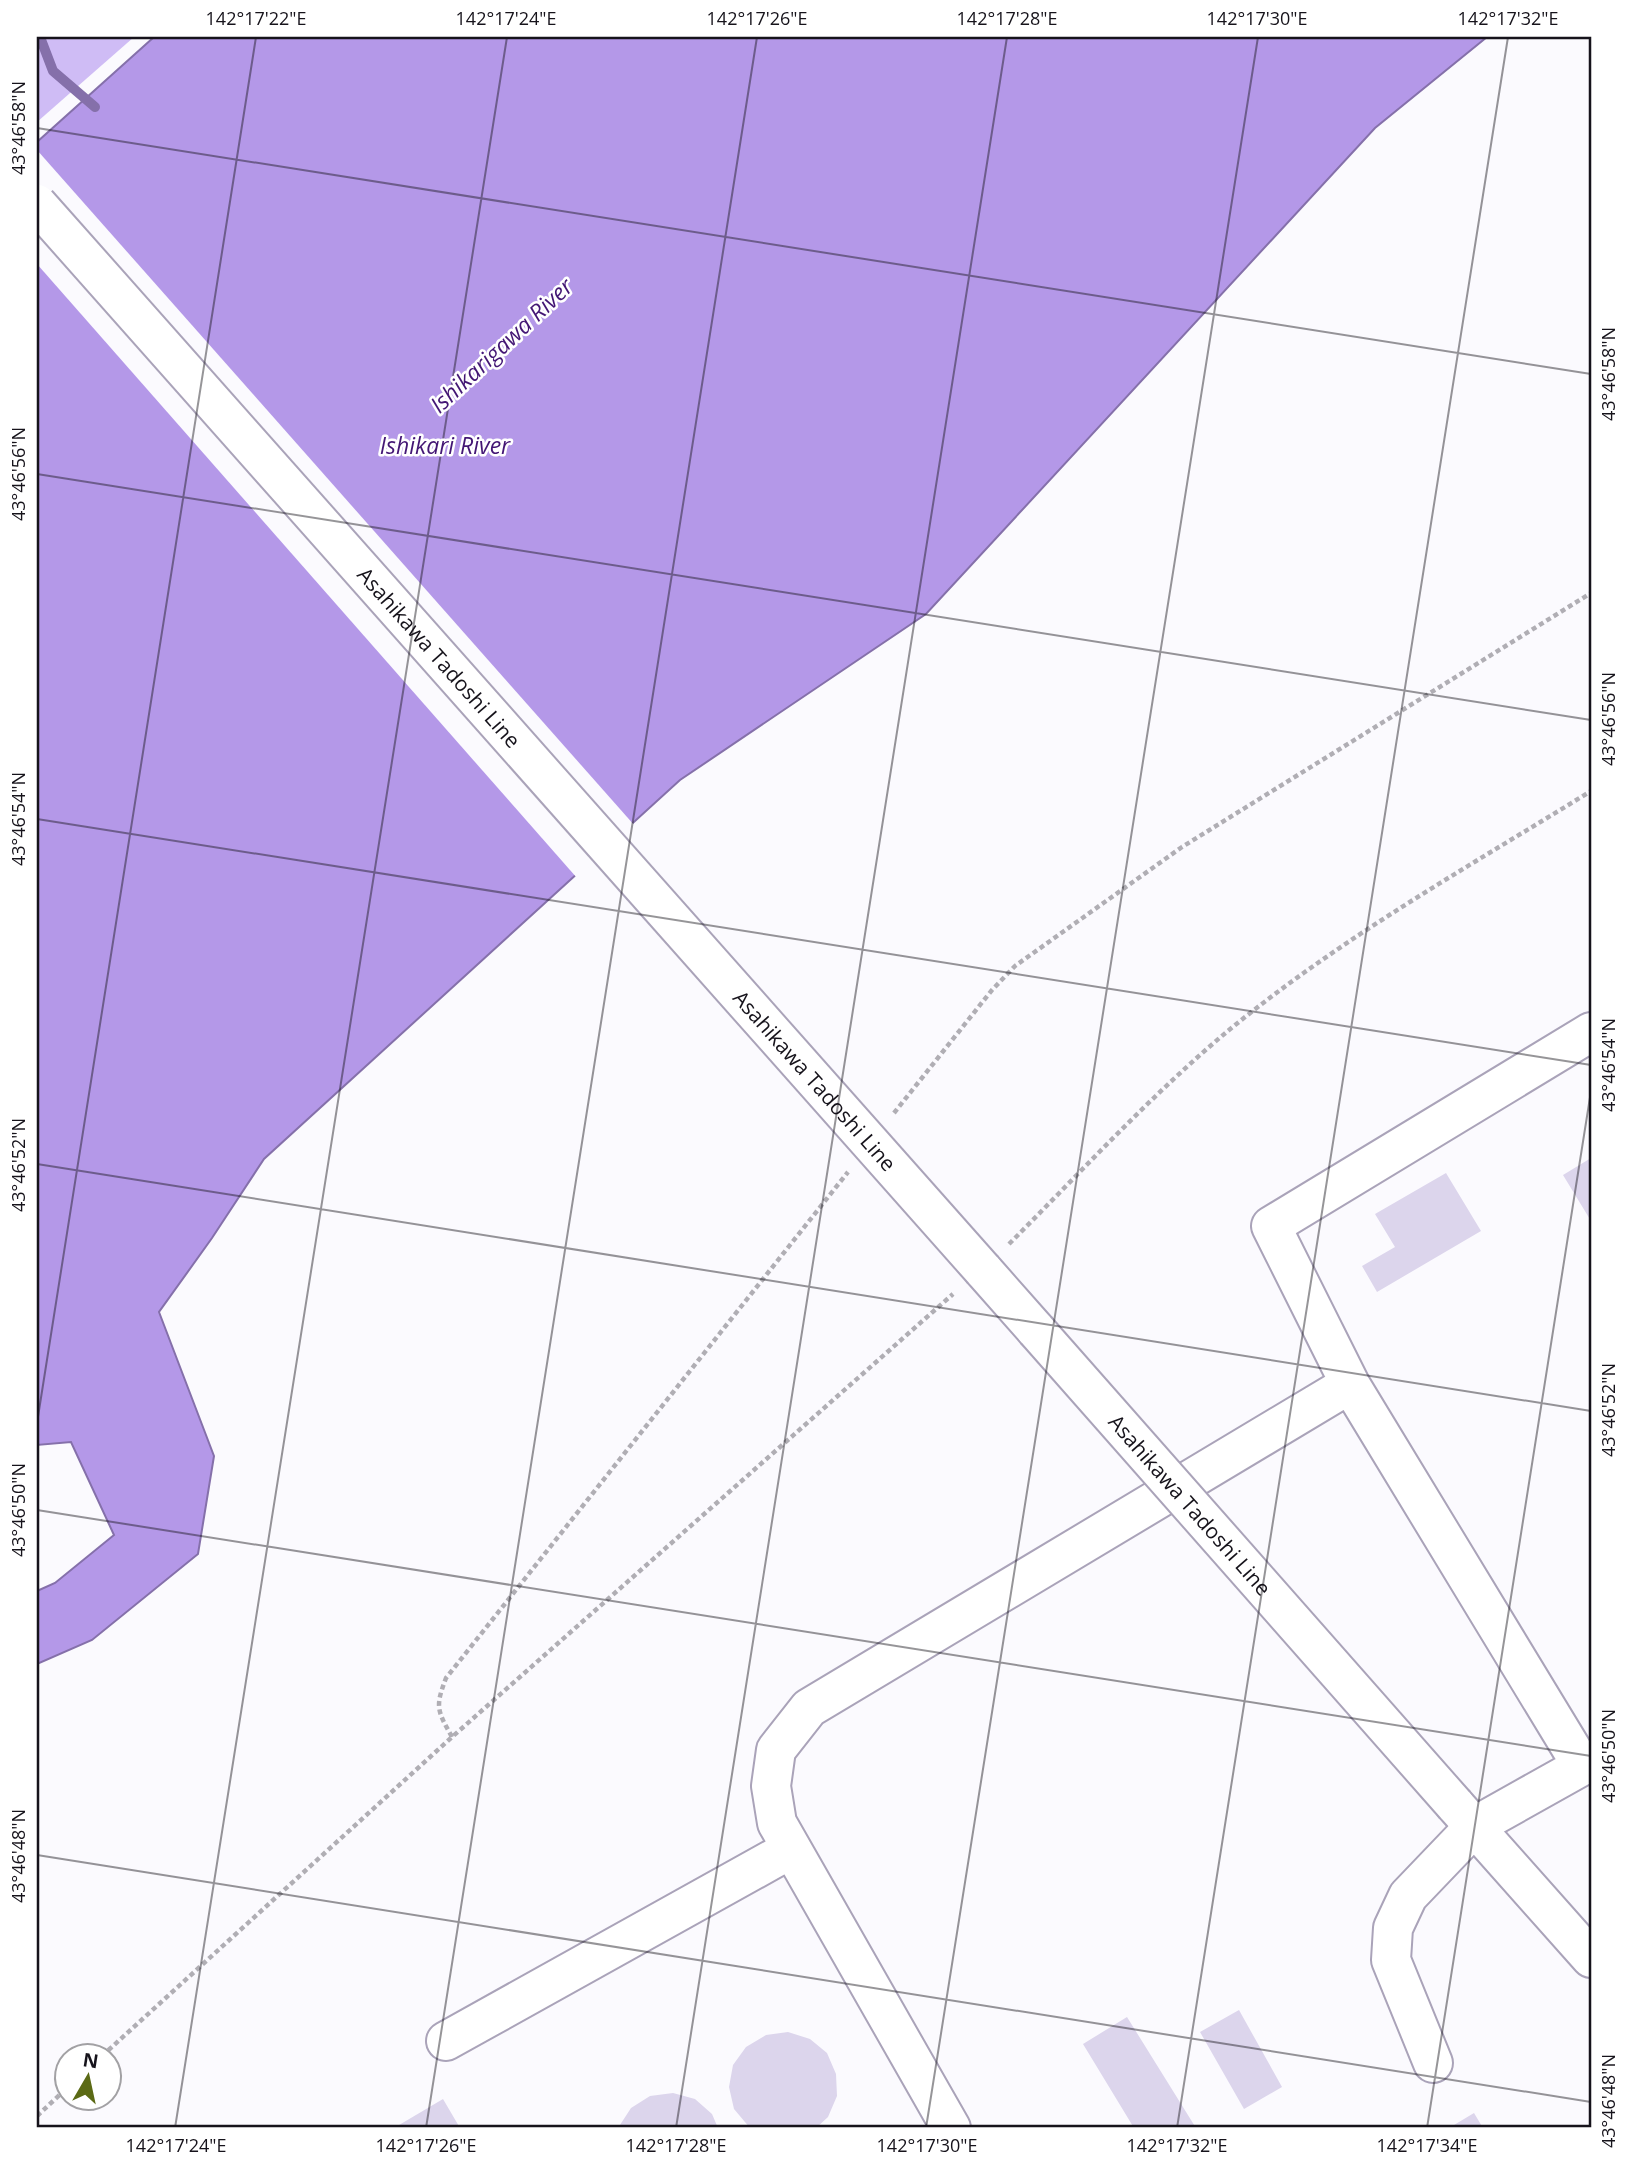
<svg xmlns="http://www.w3.org/2000/svg" width="1628" height="2165" font-family="'Open Sans',sans-serif">
<style>
.green{fill:#cfbcf5}
.water{fill:#b498e8;stroke:#8570aa;stroke-width:2}
.pier{fill:#fbfafe}
.lines{fill:none;stroke-linecap:round;stroke-linejoin:round}
.stream{stroke:#8570aa;stroke-width:10}
.building{fill:#dcd5ec}
.minor-casing{stroke:#aaa3b9;stroke-width:42}
.major-casing{stroke:#aaa3b9;stroke-width:42}
.path{stroke:#b0aeb4;stroke-width:4.5;stroke-dasharray:5 3.5;stroke-linecap:butt}
.minor{stroke:#fff;stroke-width:38}
.major{stroke:#fff;stroke-width:38}
.major-bridge-casing{stroke:#aaa3b9;stroke-width:42;stroke-linecap:butt}
.major-bridge{stroke:#fff;stroke-width:38}
.ticks{fill:none;stroke:#16131b;stroke-width:2;stroke-opacity:0.45}
.labels{text-anchor:middle;dominant-baseline:central;stroke-width:5;stroke-linejoin:round;paint-order:stroke}
.street-label{font-size:21px;fill:#16131b;stroke:#fff}
.water-label{font-size:23px;font-style:italic;fill:#431674;stroke:#fff}
.neatline{fill:none;stroke:#16131b;stroke-width:2.5}
.ticks-label{font-size:18px;text-anchor:middle;fill:#16131b}
</style>
<rect width="100%" height="100%" fill="#fbfafe"/>
<!-- green -->
<path class="green" d="M37,37H134L37,122Z"/>
<!-- water -->
<path class="water" d="M154,37H1487L1375,128L926,614L680,780L264,1159L212,1238L159,1312L214,1456L198,1554L92,1640L37,1664V1591L55,1583L114,1535L71,1442L37,1445V142Z"/>
<!-- pier -->
<path class="pier" d="M37,150L635,826L577,878L37,264Z"/>
<g class="lines">
<!-- stream -->
<path class="stream" d="M40,37L53,71L95,107"/>
</g>
<!-- building -->
<path class="building" d="M1591,1158V1221L1563,1175Z
M1446,1173L1481,1231L1377,1292L1362,1266L1395,1247L1375,1214Z
M1239,2010L1282,2087L1244,2109L1200,2032Z
M1127,2017L1196,2128H1134L1083,2044Z
M788,2032L810,2039L827,2053L836,2074L837,2096L828,2117L816,2128H750L734,2109L729,2087L733,2065L746,2047L766,2035Z
M673,2093L695,2099L712,2114L718,2128H618L631,2108L650,2096Z
M443,2099L460,2128H394Z
M1474,2113L1483,2128H1449Z"/>
<g class="lines">
<!-- minor casing -->
<g class="minor-casing">
<path id="minor" d="M1582,1766L1350,1384L1271,1226L1591,1032
M446,2041L791,1849
M1433,2063L1391,1960L1393,1928L1408,1896L1475,1826L1591,1761
M951,2128L777,1823L771,1786L776,1750L809,1708L1350,1384"/>
</g>
<!-- major casing -->
<g class="major-casing">
<path id="major" d="M983,1270L1036,1330
M1455,1805L1591,1958"/>
</g>
<!-- path -->
<path class="path" d="M894,1113L992,990L1015,966L1182,847L1591,593
M1009,1244C1081,1172 1151,1095 1229,1030C1341,938 1468,867 1591,791
M452,1737C437,1710 435,1707 446,1678L848,1172
M102,2056L452,1737L953,1294
M37,2116L66,2089"/>
<!-- minor -->
<use href="#minor" class="minor"/>
<!-- major -->
<use href="#major" class="major"/>
<!-- major-bridge casing -->
<g class="major-bridge-casing">
<g id="major-bridge">
<path id="s1" d="M37,204L983,1270"/>
<path id="s2" d="M1036,1330L1455,1805"/>
</g>
</g>
<!-- major-bridge -->
<use href="#major-bridge" class="major-bridge"/>
</g>
<!-- ticks -->
<path class="ticks" d="M37,128L1591,374M37,474L1591,720M37,819L1591,1065M37,1164L1591,1411M37,1423L256,37M37,1510L1591,1756M37,1855L1591,2102M175,2128L507,37M426,2128L757,37M676,2128L1007,37M926,2128L1258,37M1177,2128L1508,37M1427,2128L1591,1091"/>
<g class="labels">
<!-- street labels -->
<g class="street-label">
<text stroke="none"><textPath href="#s1" startOffset="606">Asahikawa Tadoshi Line</textPath></text>
<text stroke="none"><textPath href="#s1" startOffset="1172">Asahikawa Tadoshi Line</textPath></text>
<text stroke="none"><textPath href="#s2" startOffset="233">Asahikawa Tadoshi Line</textPath></text>
</g>
<!-- water labels -->
<g class="water-label">
<text transform="translate(501 345) rotate(-43)">Ishikarigawa River</text>
<text x="445" y="445">Ishikari River</text>
</g>
</g>
<!-- border -->
<rect width="1628" height="2165" fill="none" stroke="#ffffff" stroke-width="77"/>
<!-- north arrow -->
<g transform="translate(88 2077) rotate(9)"><circle r="33" fill="#ffffff" stroke="#a2a1a4" stroke-width="2"/>
<path d="M0-5L12 26L0 18L-12 26Z" fill="#5b6a15"/>
<text y="-10" font-size="19" font-weight="bold" text-anchor="middle" fill="#16131b">N</text>
</g>
<rect x="38" y="38" width="1552" height="2088" class="neatline"/>
<g class="ticks-label">
<text x="256" y="25">142°17'22"E</text>
<text x="506" y="25">142°17'24"E</text>
<text x="757" y="25">142°17'26"E</text>
<text x="1007" y="25">142°17'28"E</text>
<text x="1257" y="25">142°17'30"E</text>
<text x="1508" y="25">142°17'32"E</text>
<text transform="translate(19 128) rotate(-90)" y="6">43°46'58"N</text>
<text transform="translate(1609 374) rotate(-90)" y="6">43°46'58"N</text>
<text transform="translate(19 474) rotate(-90)" y="6">43°46'56"N</text>
<text transform="translate(1609 719) rotate(-90)" y="6">43°46'56"N</text>
<text transform="translate(19 819) rotate(-90)" y="6">43°46'54"N</text>
<text transform="translate(1609 1065) rotate(-90)" y="6">43°46'54"N</text>
<text transform="translate(19 1165) rotate(-90)" y="6">43°46'52"N</text>
<text transform="translate(1609 1410) rotate(-90)" y="6">43°46'52"N</text>
<text transform="translate(19 1510) rotate(-90)" y="6">43°46'50"N</text>
<text transform="translate(1609 1756) rotate(-90)" y="6">43°46'50"N</text>
<text transform="translate(19 1856) rotate(-90)" y="6">43°46'48"N</text>
<text transform="translate(1609 2101) rotate(-90)" y="6">43°46'48"N</text>
<text x="176" y="2152">142°17'24"E</text>
<text x="426" y="2152">142°17'26"E</text>
<text x="676" y="2152">142°17'28"E</text>
<text x="927" y="2152">142°17'30"E</text>
<text x="1177" y="2152">142°17'32"E</text>
<text x="1427" y="2152">142°17'34"E</text>
</g>
</svg>
